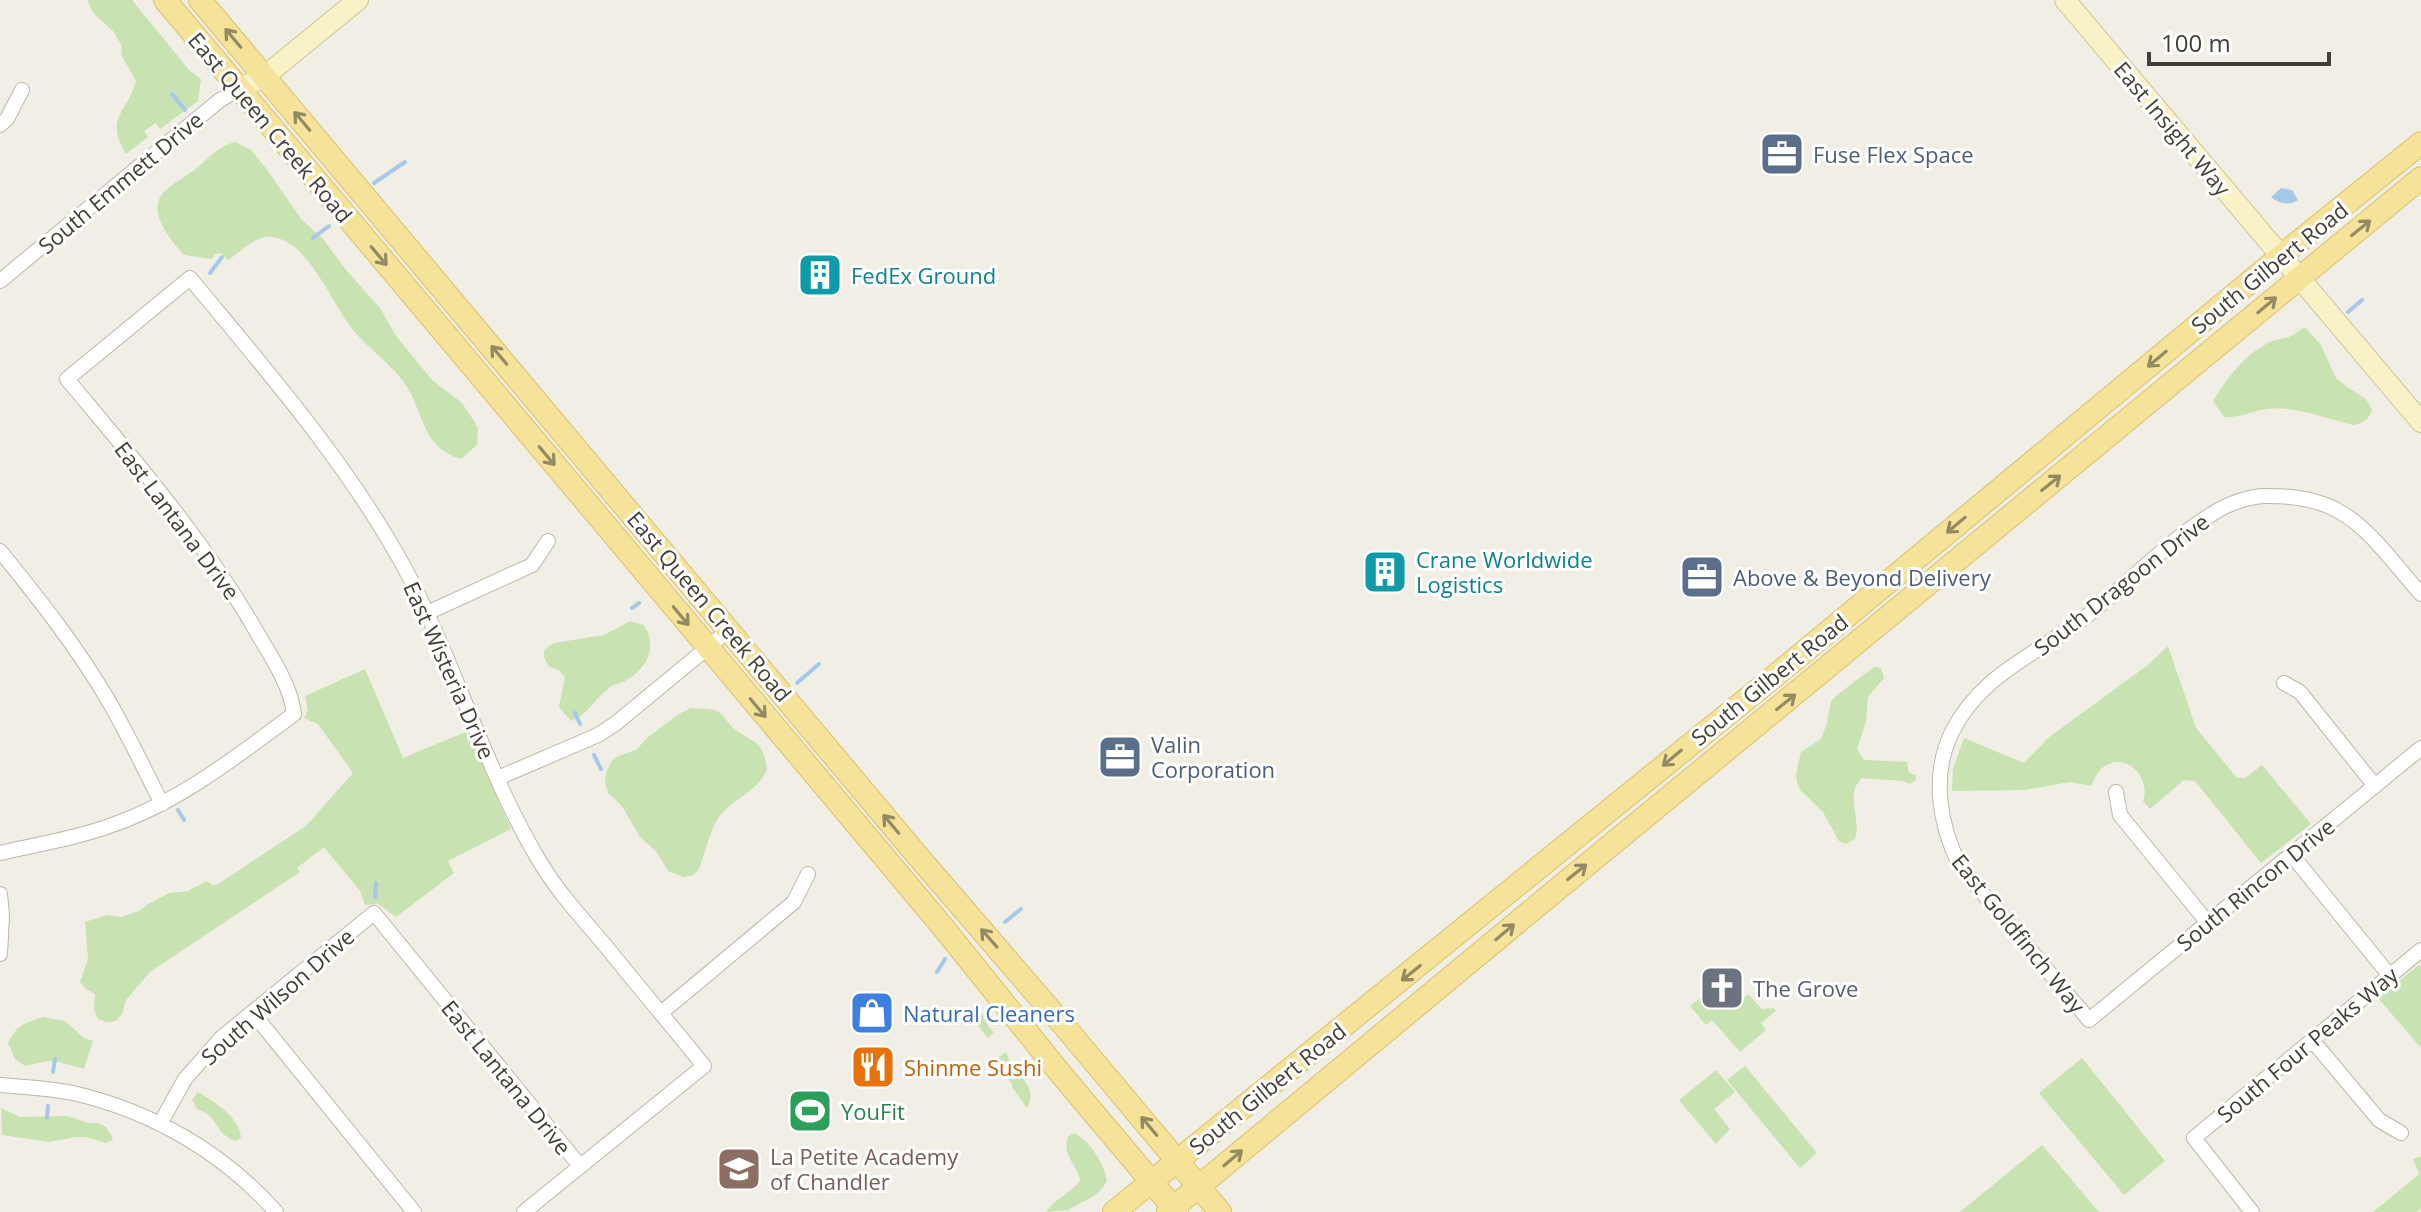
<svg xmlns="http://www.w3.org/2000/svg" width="2421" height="1212" font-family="'Open Sans',sans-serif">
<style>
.green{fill:#c8e2b1}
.water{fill:#a6c8e9}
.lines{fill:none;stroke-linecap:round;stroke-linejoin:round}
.stream{stroke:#a6c8e9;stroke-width:4}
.street-casing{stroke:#bcb7a9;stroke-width:16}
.secondary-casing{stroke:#cdc398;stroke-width:22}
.primary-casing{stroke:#d9c16c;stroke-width:24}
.street{stroke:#fff;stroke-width:14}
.secondary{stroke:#faf2c7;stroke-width:20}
.primary{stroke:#f5e39a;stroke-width:22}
.oneway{stroke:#938962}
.labels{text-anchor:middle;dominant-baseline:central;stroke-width:6;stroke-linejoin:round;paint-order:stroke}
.street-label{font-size:22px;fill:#433f35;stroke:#fff}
.service-label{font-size:22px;fill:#4e5e75;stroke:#fff;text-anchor:start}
.culture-label{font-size:22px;fill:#0d838f;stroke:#fff;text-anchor:start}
.worship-label{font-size:22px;fill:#5b616d;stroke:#fff;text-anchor:start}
.shop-label{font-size:22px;fill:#366cbe;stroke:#fff;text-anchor:start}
.food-label{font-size:22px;fill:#c56008;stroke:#fff;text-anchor:start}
.leisure-label{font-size:22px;fill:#27864d;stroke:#fff;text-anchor:start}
.education-label{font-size:22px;fill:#785e54;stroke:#fff;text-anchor:start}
</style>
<rect width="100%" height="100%" fill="#f1efe5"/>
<!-- green -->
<path class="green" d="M87,0H132L189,70L201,79L198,101L160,129L156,123L144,131L148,137L126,154C104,117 127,114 136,81L122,56L121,45L114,32L94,14Z
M235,142L251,150L265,167L302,220L323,239L347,271L380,308L396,336L432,380L462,403L478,427L477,445L461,459C421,447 425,414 405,384C391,363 369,350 354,331C332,305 308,239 271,237C255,235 241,252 228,260L221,253L215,254L212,259L184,255C170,239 143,209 167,189C175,182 185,177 193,171C208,160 216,147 235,142Z
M2305,327L2321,345L2336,378L2347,387L2366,399L2372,410C2369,420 2363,423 2353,425C2327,419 2294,405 2267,409C2251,411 2241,418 2224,417L2213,401C2227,378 2245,354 2270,342C2276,339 2282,339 2289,337C2294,335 2300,330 2305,327Z
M630,621L644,625C658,647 647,669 625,681C619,684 613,684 608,689C592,701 590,713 571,721L559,707L565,677L559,670L549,667L544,657V650L554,643L604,635Z
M2168,646L2196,728L2237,778H2245L2262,765L2311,824L2261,863L2195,781L2184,780L2150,809L2143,801C2152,776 2123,749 2101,769C2097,773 2094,780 2091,786L2070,782L2025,790L1952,791L1953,768L1964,738L2024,763L2048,738L2149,664Z
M1874,667L1881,668L1884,678L1868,697L1866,722L1857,749L1864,760L1907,762L1909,773L1916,775V780L1910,784L1902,781L1862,778C1844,795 1862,818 1855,839L1846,844L1839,841L1823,812L1801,791L1797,783L1796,774L1801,752L1821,739L1826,726L1831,702L1837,695Z
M365,669L403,758L468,731L511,829L448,861L454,873L396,917L378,904L365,905L360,891L324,847L297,868L300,872L150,972L126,1000L122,1014L116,1021L107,1022L98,1019L94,1010L95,994L86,989L80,982L88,959L85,922L107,915L121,917L139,911L150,903L169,893L188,891L206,881L213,885L218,884L306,826L353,773L318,724L304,718L308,710L305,696Z
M691,708C699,709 710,708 717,711C725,715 728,725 736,730C755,744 763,740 767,769C759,792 730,799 717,820C709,834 705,854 699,869L693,875L683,877L668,871L656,851L640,837L622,806L608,793L605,783L606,773L611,762L616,757L636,750L647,738L679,714Z
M2419,965L2421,967V1048L2378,998Z
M1722,981L1739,1002L1748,994L1762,1009L1774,1008L1776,1011L1761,1023L1766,1030L1740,1052L1712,1020L1706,1025L1690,1006Z
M975,1008C986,1014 984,1025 994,1032L988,1038L965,1010Z
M43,1017L65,1021L84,1038L93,1041L84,1069L59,1062L47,1061L25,1066L15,1059L8,1043C18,1023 24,1024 43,1017Z
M1006,1052C1008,1056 1010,1064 1014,1069C1025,1081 1036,1090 1027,1108L1012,1087L1013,1085L995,1063L996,1059Z
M2082,1058L2165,1161L2124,1195L2039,1093Z
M1745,1066L1817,1153L1800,1168L1727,1080Z
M1716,1070L1735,1092L1714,1109L1730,1129L1716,1144L1679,1100Z
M198,1092C214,1101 241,1119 241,1138L235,1141C214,1133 219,1116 197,1109L192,1100Z
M1,1108L20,1117L67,1116L88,1123H98L106,1127L113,1138L111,1141L105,1143L86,1137H75L50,1142L2,1135Z
M1074,1133C1090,1141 1105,1164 1107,1181L1101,1190L1092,1197L1068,1210L1046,1212C1053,1200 1071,1193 1080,1181C1078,1164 1061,1156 1068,1137Z
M2042,1145L2099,1212H1960Z
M2421,1156V1209L2416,1212H2373L2419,1174L2413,1159Z"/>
<!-- water -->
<path class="water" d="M2281,188L2292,190L2298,200C2289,206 2279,204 2271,197Z"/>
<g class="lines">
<!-- stream -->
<path class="stream" d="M172,94L185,110
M374,183L405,162
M313,238L329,226
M210,273L222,257
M2348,312L2362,300
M632,608L639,603
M797,683L819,664
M575,713L580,724
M594,755L601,769
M178,810L184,820
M375,897L376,883
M1005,922L1021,909
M937,972L945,959
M53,1072L55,1059
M47,1118L48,1106"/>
<!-- street casing -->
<g class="street-casing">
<path id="street" d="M0,125L7,119L22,90
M0,281L220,100L245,86
M0,551C39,599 77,647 108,700C128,734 144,769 162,804
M2421,594C2398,569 2370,528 2340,512C2320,500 2292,496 2269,496C2251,495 2227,504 2212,514C2165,543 2128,585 2084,618C2036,655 1981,674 1952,732C1931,775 1939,824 1960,866L2089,1020L2421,748
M427,613L532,565L548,541
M2284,683L2300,692L2375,786
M498,778L598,735L615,724L729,630
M2116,792L2120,815L2208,923
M0,853C38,844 78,838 115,824C182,800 237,756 294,714C291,687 273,659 259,636C205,541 136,462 67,379L190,278C266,370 345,460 403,565C455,661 484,769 540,862C558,892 582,918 604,944C637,985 671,1025 704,1066L524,1212
M2291,854L2390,976
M0,894L2,915L0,954
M252,1012L414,1212
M661,1013L794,902L808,874
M2312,1040L2379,1120L2401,1133
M0,1085C24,1087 49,1088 73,1093C151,1111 223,1152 276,1212
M160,1124L185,1079L221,1038L374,913L580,1166
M2252,1212L2194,1138L2421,950"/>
</g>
<!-- secondary casing -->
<g class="secondary-casing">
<path id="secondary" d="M2065,0L2421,422
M249,84L265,76L358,0"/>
</g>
<!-- primary casing -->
<g class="primary-casing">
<path id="primary" d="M165,0L942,926L1060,1073L1177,1212
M200,0L916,854L1065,1027L1220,1212
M1114,1212L1770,680L2281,256L2421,143
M1168,1212L1549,896L2421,178"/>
</g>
<!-- street -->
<use href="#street" class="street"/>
<!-- secondary -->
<use href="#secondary" class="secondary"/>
<!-- primary -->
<use href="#primary" class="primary"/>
</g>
<!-- one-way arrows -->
<defs><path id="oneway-shaft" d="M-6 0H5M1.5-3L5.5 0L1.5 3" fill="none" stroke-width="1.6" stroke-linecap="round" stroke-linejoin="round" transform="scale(2)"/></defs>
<g class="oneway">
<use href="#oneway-shaft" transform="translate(233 38) rotate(-130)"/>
<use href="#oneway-shaft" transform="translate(302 121) rotate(-130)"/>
<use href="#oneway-shaft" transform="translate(2361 228) rotate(-39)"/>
<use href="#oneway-shaft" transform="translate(379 256) rotate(50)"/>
<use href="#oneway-shaft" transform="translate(2267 305) rotate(-40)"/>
<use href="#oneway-shaft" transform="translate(499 355) rotate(-130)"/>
<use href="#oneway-shaft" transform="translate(2157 359) rotate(140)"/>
<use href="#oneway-shaft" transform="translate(547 456) rotate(50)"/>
<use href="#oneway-shaft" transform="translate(2051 483) rotate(-39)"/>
<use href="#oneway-shaft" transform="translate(1956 525) rotate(140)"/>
<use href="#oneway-shaft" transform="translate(681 616) rotate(50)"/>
<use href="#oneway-shaft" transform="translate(1786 702) rotate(-39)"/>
<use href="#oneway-shaft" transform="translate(758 708) rotate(50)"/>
<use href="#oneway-shaft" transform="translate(1672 758) rotate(140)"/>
<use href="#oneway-shaft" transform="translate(891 824) rotate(-130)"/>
<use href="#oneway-shaft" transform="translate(1577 872) rotate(-39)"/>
<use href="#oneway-shaft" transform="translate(1505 932) rotate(-40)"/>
<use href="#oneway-shaft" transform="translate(989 938) rotate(-131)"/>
<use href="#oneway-shaft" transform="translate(1411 973) rotate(141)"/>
<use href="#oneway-shaft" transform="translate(1149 1126) rotate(-130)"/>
<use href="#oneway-shaft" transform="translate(1233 1158) rotate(-40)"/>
</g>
<!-- icons -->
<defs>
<g id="office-square" transform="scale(2.3)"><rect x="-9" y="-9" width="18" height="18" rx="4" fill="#5c6f8a" stroke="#fff"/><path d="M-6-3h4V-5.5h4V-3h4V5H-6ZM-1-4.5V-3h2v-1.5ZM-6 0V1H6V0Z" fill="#fff"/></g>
<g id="building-square" transform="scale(2.3)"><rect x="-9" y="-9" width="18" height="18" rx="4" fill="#0f9aa8" stroke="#fff"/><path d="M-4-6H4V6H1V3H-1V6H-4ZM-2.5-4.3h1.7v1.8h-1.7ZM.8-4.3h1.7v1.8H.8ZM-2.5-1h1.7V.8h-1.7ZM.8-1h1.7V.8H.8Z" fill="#fff"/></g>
<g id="church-square" transform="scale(2.3)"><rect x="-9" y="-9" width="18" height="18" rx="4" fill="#6b7280" stroke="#fff"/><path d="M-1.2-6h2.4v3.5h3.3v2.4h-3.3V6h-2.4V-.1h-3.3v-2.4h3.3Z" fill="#fff"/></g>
<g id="shop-square" transform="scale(2.3)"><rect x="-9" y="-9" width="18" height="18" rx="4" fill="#3f7fe0" stroke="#fff"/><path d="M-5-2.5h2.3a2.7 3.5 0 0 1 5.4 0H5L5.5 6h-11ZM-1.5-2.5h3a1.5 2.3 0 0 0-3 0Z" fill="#fff"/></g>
<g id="restaurant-square" transform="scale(2.3)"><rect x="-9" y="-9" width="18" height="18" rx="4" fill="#e8710a" stroke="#fff"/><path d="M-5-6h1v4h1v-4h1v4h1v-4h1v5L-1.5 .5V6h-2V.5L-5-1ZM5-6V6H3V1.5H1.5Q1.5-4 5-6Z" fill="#fff"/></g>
<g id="stadium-square" transform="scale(2.3)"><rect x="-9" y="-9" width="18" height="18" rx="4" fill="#2e9e5b" stroke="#fff"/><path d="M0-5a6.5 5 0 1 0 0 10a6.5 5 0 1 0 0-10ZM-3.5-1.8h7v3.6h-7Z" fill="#fff"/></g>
<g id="school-square" transform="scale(2.3)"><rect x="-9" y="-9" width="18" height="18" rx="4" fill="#8d6e63" stroke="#fff"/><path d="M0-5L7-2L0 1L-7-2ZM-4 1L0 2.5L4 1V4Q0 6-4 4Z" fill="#fff"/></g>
</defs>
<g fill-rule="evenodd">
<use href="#office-square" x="1782" y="154"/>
<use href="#building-square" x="820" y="275"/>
<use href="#building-square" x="1385" y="572"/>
<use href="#office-square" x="1702" y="577"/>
<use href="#office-square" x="1120" y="757"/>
<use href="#church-square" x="1722" y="988"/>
<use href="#shop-square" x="872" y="1013"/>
<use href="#restaurant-square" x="873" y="1067"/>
<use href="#stadium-square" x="810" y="1111"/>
<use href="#school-square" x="739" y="1169"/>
</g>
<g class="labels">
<!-- street labels -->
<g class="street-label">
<text transform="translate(271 127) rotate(50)">East Queen Creek Road</text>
<text transform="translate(2173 128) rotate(50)">East Insight Way</text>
<text transform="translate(120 182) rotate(-40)">South Emmett Drive</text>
<text transform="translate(2269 267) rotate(-39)">South Gilbert Road</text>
<text transform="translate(178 520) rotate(53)">East Lantana Drive</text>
<text transform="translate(2121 584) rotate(-38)">South Dragoon Drive</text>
<text transform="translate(710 606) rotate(50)">East Queen Creek Road</text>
<text transform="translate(450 670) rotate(66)">East Wisteria Drive</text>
<text transform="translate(1769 679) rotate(-39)">South Gilbert Road</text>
<text transform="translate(2255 884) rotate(-39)">South Rincon Drive</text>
<text transform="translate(2019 933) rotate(51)">East Goldfinch Way</text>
<text transform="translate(277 996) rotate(-41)">South Wilson Drive</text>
<text transform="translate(2307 1044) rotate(-40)">South Four Peaks Way</text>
<text transform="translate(507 1077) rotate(51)">East Lantana Drive</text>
<text transform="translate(1267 1088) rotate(-39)">South Gilbert Road</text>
</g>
<!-- service labels -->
<g class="service-label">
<text x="1813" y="154">Fuse Flex Space</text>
<text x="1733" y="577">Above &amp; Beyond Delivery</text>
<text x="1151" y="744">Valin<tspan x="1151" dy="25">Corporation</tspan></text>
</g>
<!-- culture labels -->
<g class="culture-label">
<text x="851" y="275">FedEx Ground</text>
<text x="1416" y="559">Crane Worldwide<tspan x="1416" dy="25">Logistics</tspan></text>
</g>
<!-- worship labels -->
<g class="worship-label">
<text x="1753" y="988">The Grove</text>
</g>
<!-- shop labels -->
<g class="shop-label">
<text x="903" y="1013">Natural Cleaners</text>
</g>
<!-- food labels -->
<g class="food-label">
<text x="904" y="1067">Shinme Sushi</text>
</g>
<!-- leisure labels -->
<g class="leisure-label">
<text x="841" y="1111">YouFit</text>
</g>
<!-- education labels -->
<g class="education-label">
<text x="770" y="1156">La Petite Academy<tspan x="770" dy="25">of Chandler</tspan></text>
</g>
</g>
<!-- scale -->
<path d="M2149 52v12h180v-12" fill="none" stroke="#433f35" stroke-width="4"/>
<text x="2161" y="52" font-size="24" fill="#433f35" stroke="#ffffff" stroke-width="6" paint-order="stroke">100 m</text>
</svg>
